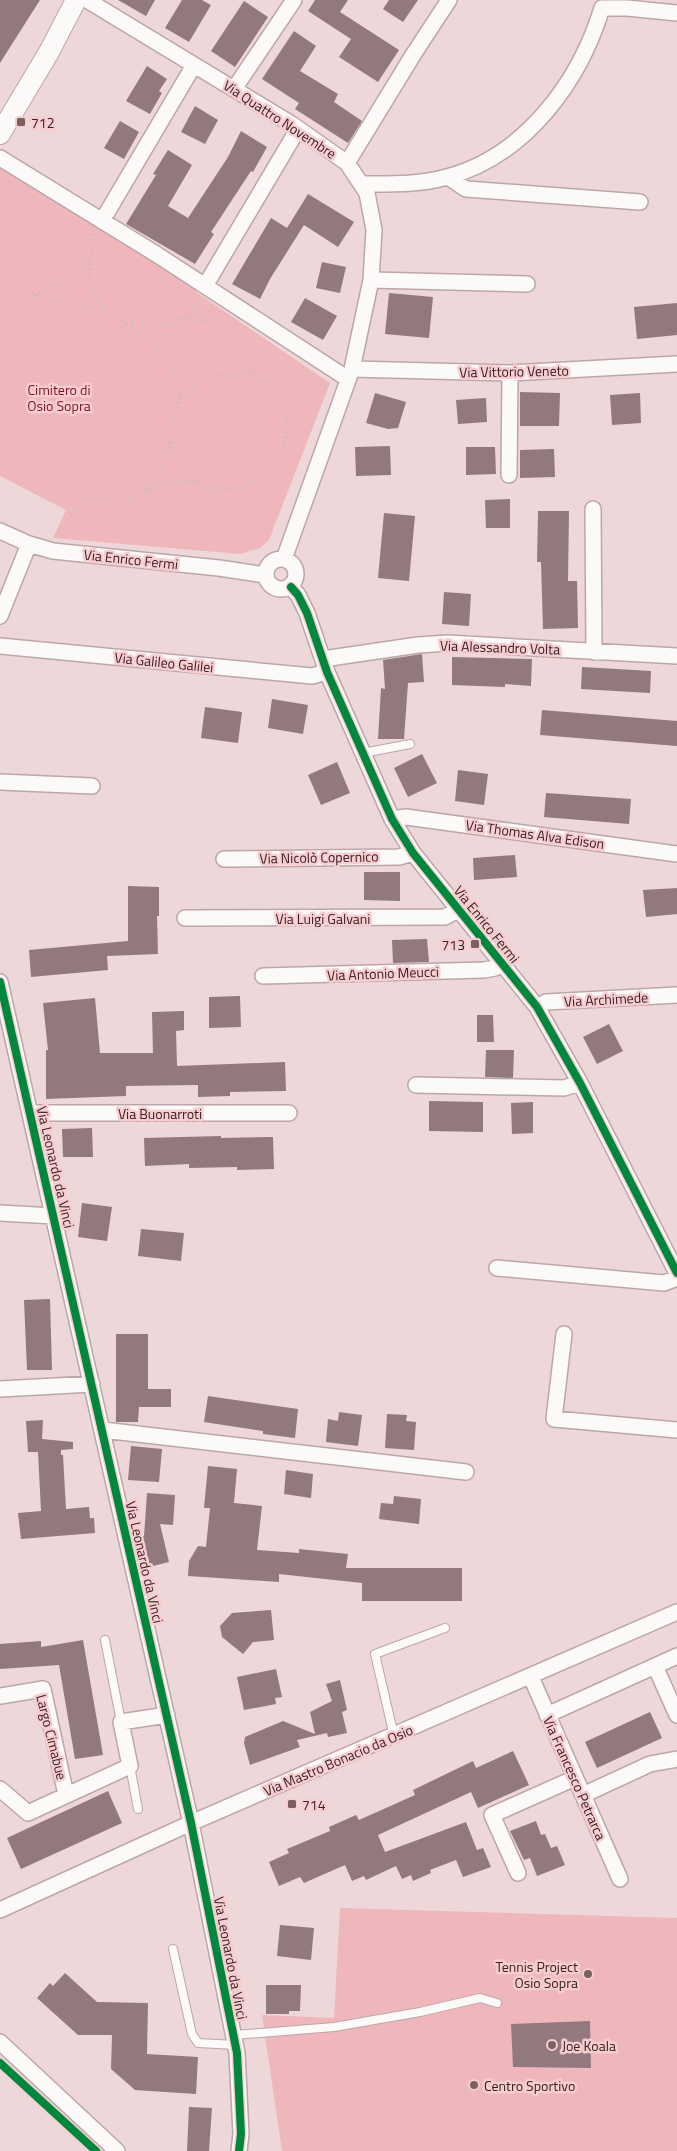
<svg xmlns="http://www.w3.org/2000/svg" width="677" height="2151" font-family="'Titillium Web',sans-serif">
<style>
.green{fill:#efb7bc}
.building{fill:#92797d}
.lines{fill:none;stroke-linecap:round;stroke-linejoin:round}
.lane-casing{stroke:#bca6a8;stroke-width:10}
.street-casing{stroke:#bca6a8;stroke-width:18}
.secondary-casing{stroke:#bca6a8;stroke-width:22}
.path{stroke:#c7bcbe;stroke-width:3;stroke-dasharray:1 4;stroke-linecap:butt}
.lane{stroke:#fcf9f9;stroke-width:8}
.street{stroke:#fcf9f9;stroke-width:15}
.secondary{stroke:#fcf9f9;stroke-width:20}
.cycleway-casing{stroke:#f7cdd0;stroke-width:11}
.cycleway{stroke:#00873e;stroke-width:8}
.poi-dot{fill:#796162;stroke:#f7cdd0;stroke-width:2}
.labels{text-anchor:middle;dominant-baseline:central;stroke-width:5;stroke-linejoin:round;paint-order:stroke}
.street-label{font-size:14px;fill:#3a2123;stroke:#f7cdd0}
.poi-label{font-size:14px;fill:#3a2123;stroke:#f7cdd0;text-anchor:start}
.park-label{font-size:14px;fill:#7b112d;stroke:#f7cdd0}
</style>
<rect width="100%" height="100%" fill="#edd7d8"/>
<!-- green -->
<path class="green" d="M0,164L198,287L196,292L330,383L269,540L260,548L240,554L53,538L66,510L0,476Z
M340,1908L677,1918V2151H282L262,2015L334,2018Z"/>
<!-- building -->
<path class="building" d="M0,0H40L0,63Z
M118,0H155L146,16Z
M182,0H202L211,5L189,42L165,28Z
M315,0H348L340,12L399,50L378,82L339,57L351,39L308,11Z
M389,0H418L403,22L383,9Z
M244,1L268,17L235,67L211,51Z
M294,31L316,46L300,71L338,94L334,102L362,121L348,143L295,109L299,103L262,79Z
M147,66L167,79L159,91L162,93L150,114L126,101Z
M195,106L218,120L205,144L181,132Z
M120,121L139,132L124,159L104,148Z
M241,131L267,147L253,172L251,171L211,232L214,234L195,264L126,224L156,175L153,174L168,150L192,165L168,206L188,218L228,157Z
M308,194L354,222L338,247L304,225L270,279L260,299L232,284L271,218L287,228Z
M322,262L346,267L340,293L316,288Z
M389,293L433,297L429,338L385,334Z
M305,298L337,316L323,340L291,322Z
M677,303V335L637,339L634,307Z
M520,392L560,393L559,426H520Z
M375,393L406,402L398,428L388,429L366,423Z
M640,393L641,423L612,425L610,395Z
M486,398L487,422L458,424L456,400Z
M390,446L391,475L356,476L355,447Z
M466,447H495L496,474L466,475Z
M554,449L555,477L520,478V450Z
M510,499V528H486L485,500Z
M538,511H569L568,581H577L578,628L543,629L541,562H537Z
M384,513L415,516L409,581L378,578Z
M444,592L471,594L469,626L442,624Z
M422,654L424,682L408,683L404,739H378L381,688L385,689L383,660Z
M452,657L532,659L531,686L505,684V687L452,685Z
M582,667L651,671L650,693L581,689Z
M272,699L308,705L303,734L268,728Z
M205,707L242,712L238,743L201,738Z
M542,710L677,721V746L540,735Z
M422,754L437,783L408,797L394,768Z
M337,762L350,793L321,805L308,775Z
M458,770L488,774L484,805L455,801Z
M546,793L631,799L629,824L544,817Z
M515,855L517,877L474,880L473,858Z
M364,872H400V901L364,900Z
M128,886L159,887V916H157L158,954L107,956L108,970L31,977L29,950L128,941Z
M677,888V914L646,917L643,890Z
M427,939L429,962L393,963L392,940Z
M240,996L241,1027L209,1028V997Z
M95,998L100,1053H153L152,1012L184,1011V1030L176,1031L177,1066L285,1062L286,1091L230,1092V1096L198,1097V1085L126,1086V1096L46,1099V1050H48L43,1003Z
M477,1015H493L494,1042H477Z
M609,1024L623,1051L597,1064L583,1037Z
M486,1050H514L513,1078L485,1077Z
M429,1101L483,1102V1132L429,1131Z
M533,1102V1133L512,1134L511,1103Z
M92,1128L93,1157H63L62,1129Z
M221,1136V1138L273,1137L274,1169L237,1170V1167L189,1168V1164L145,1166L144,1138Z
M82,1203L112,1207L107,1241L78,1237Z
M141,1229L184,1233L181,1261L138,1256Z
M50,1299L52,1370H27L24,1300Z
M116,1334H148V1389H171V1407H139L138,1422H116Z
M208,1396L298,1409L295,1438L263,1434V1431L204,1422Z
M339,1412L362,1415L358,1446L326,1442L328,1419L338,1421Z
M387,1414L407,1415L406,1421L416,1422L414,1450L385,1448Z
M43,1420L42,1439L73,1442V1449L61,1450V1455H63L66,1509L89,1507L90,1518H94L95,1533L21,1539L18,1513L41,1511L38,1452H28L26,1421Z
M131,1446L162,1449L159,1482L128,1480Z
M208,1466L237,1469L234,1503L262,1506L257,1550L299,1553V1549L348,1554L346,1568H462V1601H362V1583L279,1574V1582L188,1576L189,1561L198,1546L206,1547L210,1508H204Z
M286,1470L313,1474L311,1498L284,1494Z
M147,1493L175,1495L173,1525L160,1524L169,1562L145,1568L138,1538L144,1536Z
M394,1496L421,1499L419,1524L379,1519L381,1503L393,1504Z
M271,1610L274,1640L253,1642L243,1654L222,1637L220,1626L232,1613Z
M83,1640L103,1755L75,1759L59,1665L0,1669V1644L41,1641V1647Z
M276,1669L282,1697L275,1698L276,1704L244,1710L237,1677Z
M340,1680L347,1710L342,1712L347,1733L328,1737L327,1733L297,1740L300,1747L250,1765L244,1743L245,1737L283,1721L315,1734L310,1712L332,1701L326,1684Z
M650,1712L662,1738L597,1768L585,1742Z
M513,1751L529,1785L478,1808L471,1792L378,1835L385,1852L466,1822L477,1850L483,1848L491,1867L463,1877L456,1860L430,1870L431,1873L413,1881L411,1875L402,1879L396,1866L366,1880L364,1876L352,1881L345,1865L304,1883L300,1877L279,1886L269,1862L289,1853L287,1849L330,1831L329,1827L356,1815L359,1820L415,1795L413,1790L473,1761L476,1768Z
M108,1791L122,1823L21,1869L7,1838Z
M536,1821L541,1835L545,1834L551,1848L557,1846L565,1865L537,1876L530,1858L524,1860L510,1831Z
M280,1925L314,1928L311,1960L277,1956Z
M65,1973L97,2002L148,2003L147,2054L198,2057L196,2094L135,2090L111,2069L112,2035H78L37,1998L50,1983L53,1986Z
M266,1985H301L300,2011H289V2014H266Z
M590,2021L591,2068L513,2067L511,2024Z
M189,2107L212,2108L209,2151H187Z"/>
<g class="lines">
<!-- lane casing -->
<g class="lane-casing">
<path id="lane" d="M363,753L410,744
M105,1640L121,1722
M394,1736L375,1654L445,1628
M130,1766L138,1809
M173,1949L192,2034L198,2043L236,2045
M234,2035L334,2027L420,2012L480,1998L497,2003"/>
</g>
<!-- street casing -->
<g class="street-casing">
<path id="street" d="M87,0L293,125L347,163L367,193L374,230L371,280L352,369L284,559
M234,89L294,0
M0,158L156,254L348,379
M347,163L413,55L449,0
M448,177L466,189L640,202
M361,184C390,184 419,185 447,177C525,156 579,83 602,8H627L677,13
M102,221L194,65
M371,280L527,284
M205,286L298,129
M352,369L510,373L677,364
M509,475L510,373
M593,509L594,652
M0,531L29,544L53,551L219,568L265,575
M266 574a15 15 0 1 1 30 0a15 15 0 1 1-30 0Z
M291,587L298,595L307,613L327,672L392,819L413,853L537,1007L580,1083L677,1273
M0,616L29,544
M0,646L312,676L327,672
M323,659L418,645L448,643L677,656
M0,782L92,786
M392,819L406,817L677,854
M224,859L399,857L413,853
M185,918L445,917L459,909
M263,976L484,970L495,968L502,963
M0,982L191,1823L237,2053L241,2134L239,2151
M537,1007L546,1002L677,995
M416,1085L564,1088L580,1083
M31,1113H289
M0,1213L54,1216
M497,1268L664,1283L677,1278
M564,1334L554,1419L677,1430
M0,1389L92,1384
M103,1430L466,1472
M655,1666L677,1715
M531,1677L620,1879
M0,1696L43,1689L66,1795
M547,1715L677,1656
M0,1789L28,1813L130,1766L121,1722L167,1715
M583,1795L650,1764L677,1759
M518,1873L492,1815L575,1778
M0,1910L191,1823L677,1612
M0,2042L117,2151"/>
</g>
<!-- secondary casing -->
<g class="secondary-casing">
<path id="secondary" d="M0,134L49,52L76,0"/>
</g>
<!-- path -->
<path class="path" d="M94,234C88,270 84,283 109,314
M0,269C19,292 45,299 73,305C81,306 91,307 99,310C129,321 172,353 179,385C182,397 175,411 173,422C170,439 168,454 160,469C148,491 133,507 107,500C99,498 92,496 85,500C81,502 61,531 58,536
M35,295L70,280L89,259
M183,318L194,303L206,320
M127,324L172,323L183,318L206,321L227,339L259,377
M171,442C173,451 175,459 180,467C217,525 320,462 276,395C266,380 253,373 235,373C210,373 191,384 178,405
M146,490L187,481L196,482"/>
<!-- lane -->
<use href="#lane" class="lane"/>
<!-- street -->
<use href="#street" class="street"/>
<!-- secondary -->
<use href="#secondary" class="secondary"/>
<!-- cycleway casing -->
<g class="cycleway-casing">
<path id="cycleway" d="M291,587L298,595L307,613L327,672L392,819L413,853L537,1007L580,1083L677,1273
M0,982L191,1823L237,2053L241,2134L239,2151
M0,2063L96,2151"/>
</g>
<!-- cycleway -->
<use href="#cycleway" class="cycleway"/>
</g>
<!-- markers -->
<g class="poi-dot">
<rect x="16" y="117" width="10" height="10" rx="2.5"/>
<rect x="470" y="939" width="10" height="10" rx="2.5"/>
<rect x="287" y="1799" width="10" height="10" rx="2.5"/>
<circle cx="588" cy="1974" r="5"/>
<circle cx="552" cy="2045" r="5"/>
<circle cx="474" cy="2085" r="5"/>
</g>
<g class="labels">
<!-- street labels -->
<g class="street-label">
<text transform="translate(280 119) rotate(33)">Via Quattro Novembre</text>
<text transform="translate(514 371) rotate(-1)">Via Vittorio Veneto</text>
<text transform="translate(131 559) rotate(6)">Via Enrico Fermi</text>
<text transform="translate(500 647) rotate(2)">Via Alessandro Volta</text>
<text transform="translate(164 662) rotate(6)">Via Galileo Galilei</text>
<text transform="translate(535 834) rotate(8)">Via Thomas Alva Edison</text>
<text transform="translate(319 857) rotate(-1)">Via Nicolò Copernico</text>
<text x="323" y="918">Via Luigi Galvani</text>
<text transform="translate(487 924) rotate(51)">Via Enrico Fermi</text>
<text transform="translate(383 973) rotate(-2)">Via Antonio Meucci</text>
<text transform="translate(606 999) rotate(-3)">Via Archimede</text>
<text x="160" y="1113">Via Buonarroti</text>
<text transform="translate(56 1167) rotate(77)">Via Leonardo da Vinci</text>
<text transform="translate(145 1562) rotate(77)">Via Leonardo da Vinci</text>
<text transform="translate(52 1737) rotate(76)">Largo Cimabue</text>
<text transform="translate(338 1760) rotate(-23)">Via Mastro Bonacio da Osio</text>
<text transform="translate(575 1778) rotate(66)">Via Francesco Petrarca</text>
<text transform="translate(231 1958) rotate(79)">Via Leonardo da Vinci</text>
</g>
<!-- poi labels -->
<g class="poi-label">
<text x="31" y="122">712</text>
<text x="465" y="944" text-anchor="end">713</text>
<text x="302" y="1804">714</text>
<text x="578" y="1966" text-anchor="end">Tennis Project<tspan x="578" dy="16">Osio Sopra</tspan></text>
<text x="562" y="2045">Joe Koala</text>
<text x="484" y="2085">Centro Sportivo</text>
</g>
<!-- park labels -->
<g class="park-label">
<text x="59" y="389">Cimitero di<tspan x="59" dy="16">Osio Sopra</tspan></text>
</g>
</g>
</svg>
